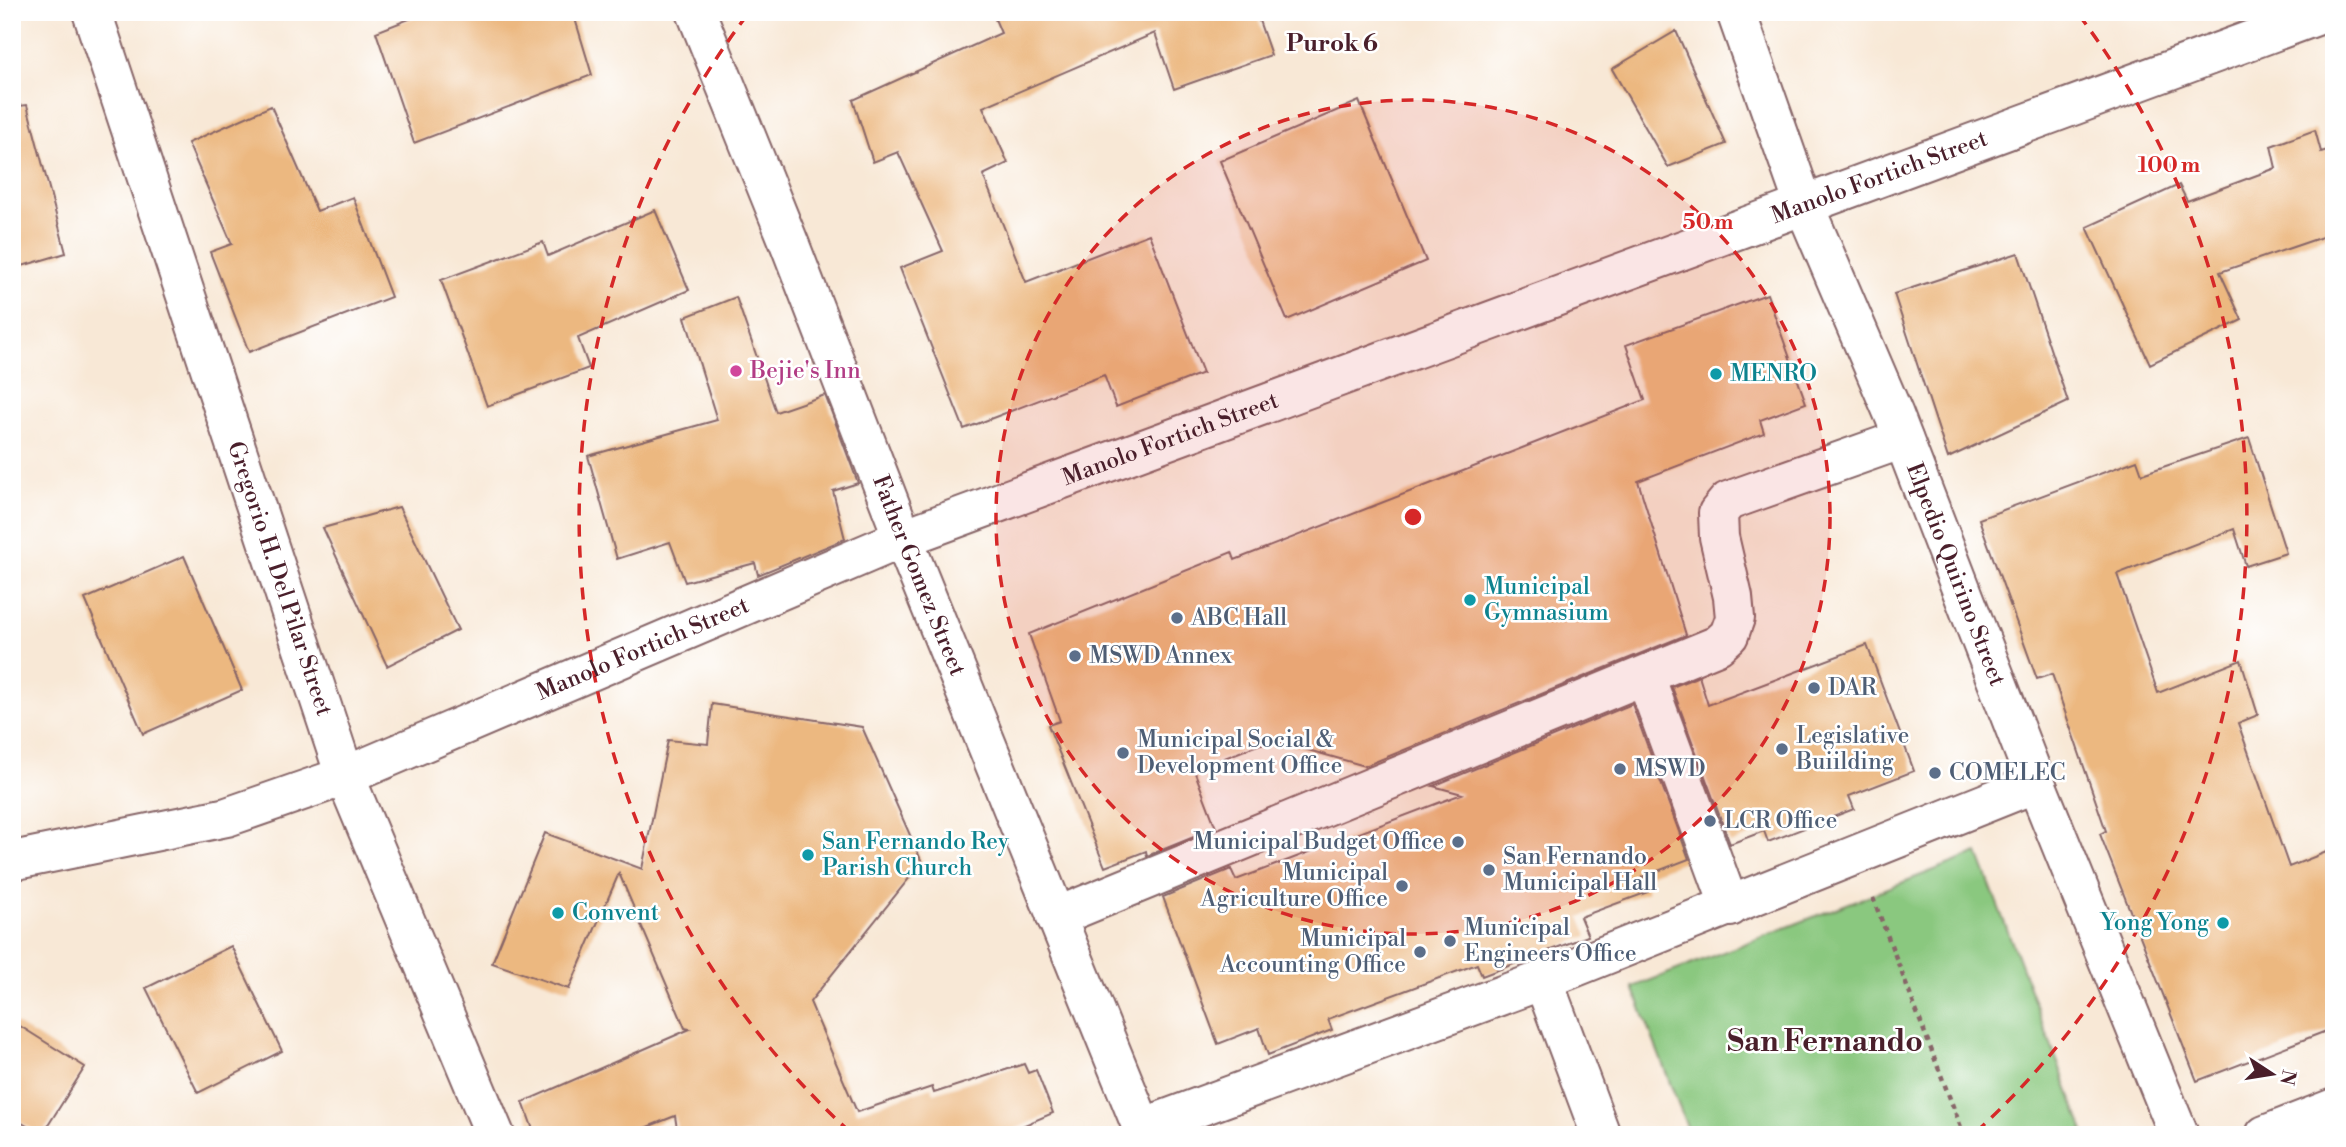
<svg xmlns="http://www.w3.org/2000/svg" width="2346" height="1147" font-family="'Libre Bodoni',serif">
<style>
.green{fill:#8ac87f;stroke:#6a7455;stroke-width:2}
.building{fill:#ecb880}
.lines{fill:none;stroke-linecap:round;stroke-linejoin:round}
.minor-casing{stroke:#876567;stroke-width:42}
.highway-casing{stroke:#876567;stroke-width:42}
.path{stroke:#876567;stroke-width:4.5;stroke-dasharray:5 5;stroke-linecap:butt}
.minor{stroke:#fff;stroke-width:38}
.highway{stroke:#fff;stroke-width:38}
.ring{fill:none;stroke:#d62828;stroke-width:3.5;stroke-dasharray:12 9}
.hotel-dot{fill:#d1479c;stroke:#fff;stroke-width:2.5}
.culture-dot{fill:#0f9aa8;stroke:#fff;stroke-width:2.5}
.service-dot{fill:#5c6f8a;stroke:#fff;stroke-width:2.5}
.labels{text-anchor:middle;dominant-baseline:central;stroke-width:5;stroke-linejoin:round;paint-order:stroke}
.street-label{font-size:23px;fill:#4a1f2b;stroke:#fff}
.hotel-label{font-size:23px;fill:#b23c85;stroke:#fff;text-anchor:start}
.culture-label{font-size:23px;fill:#0d838f;stroke:#fff;text-anchor:start}
.service-label{font-size:23px;fill:#4e5e75;stroke:#fff;text-anchor:start}
.neighbourhood-label{font-size:24px;font-weight:bold;fill:#4a1f2b;stroke:#fff}
.district-label{font-size:30px;font-weight:bold;fill:#4a1f2b;stroke:#fff}
.centre{fill:#d62828;stroke:#fff;stroke-width:3.5}
.ring-label{font-size:21px;text-anchor:middle;font-weight:bold;fill:#d62828;stroke:#fff;stroke-width:5;stroke-linejoin:round;paint-order:stroke}
</style>
<rect width="100%" height="100%" fill="#fff"/>
<filter id="ink" filterUnits="userSpaceOnUse"><feTurbulence type="fractalNoise" baseFrequency=".0143" numOctaves="2"/><feDisplacementMap in="SourceGraphic" scale="14" xChannelSelector="R" yChannelSelector="G"/><feConvolveMatrix kernelMatrix="1 2 1 2 8 2 1 2 1" color-interpolation-filters="sRGB"/></filter>
<filter id="wash" filterUnits="userSpaceOnUse"><feTurbulence type="fractalNoise" baseFrequency=".00686" numOctaves="4" result="noise"/><feDisplacementMap in="SourceGraphic" scale="28" xChannelSelector="R" yChannelSelector="G"/><feGaussianBlur stdDeviation="1.57" result="paint"/><feColorMatrix in="noise" values="0 0 0 0 0 0 0 0 0 0 0 0 0 0 0 0 0 1.4 0 .05"/><feComposite in="paint" operator="in"/></filter>
<g filter="url(#wash)">
<rect width="100%" height="100%" fill="#f8e8d6"/>
<!-- green -->
<path class="green" d="M1978,853L2085,1134L1690,1135L1633,987Z"/>
<g id="blocks">
<!-- building -->
<path class="building" d="M427,12H573L592,75L414,143L376,32Z
M992,12H1256L1271,55L1174,89L1155,33L983,107L1008,163L983,175L1026,282L1149,234L1203,373L1116,407L1104,375L964,429L900,268L943,251L898,152L873,162L853,100L1001,33Z
M1676,31L1726,144L1668,167L1612,69Z
M1359,101L1426,261L1287,320L1220,161Z
M27,105L66,253L12,269V107Z
M271,106L317,211L353,197L391,297L249,352L210,252L232,244L188,143Z
M2315,130L2321,152L2334,148V233L2220,272L2242,320L2150,364L2087,227L2179,185L2187,201L2276,168L2271,146Z
M655,210L689,290L578,338L589,368L487,406L441,280L543,242L548,256Z
M2018,253L2068,402L1948,458L1894,294Z
M1767,294L1806,403L1760,420L1764,433L1638,481L1686,635L1365,766L1283,743L1260,744L1194,770L1216,828L1147,856L1146,851L1105,867L1048,725L1060,721L1029,634L1232,552L1235,560L1645,400L1626,345Z
M736,297L776,412L825,395L858,483L833,491L845,539L758,575L755,563L685,582L670,542L617,559L588,456L717,420L685,317Z
M2249,438L2286,553L2246,566L2234,529L2117,574L2158,693L2241,660L2258,715L2238,723L2289,867L2334,849V1028L2197,1081L2100,834L2106,831L2052,674L2037,679L1979,519L2137,460L2142,474Z
M399,507L458,630L387,666L323,528Z
M184,556L242,690L143,734L85,599Z
M1867,645L1914,771L1849,796L1854,809L1768,842L1764,831L1730,844L1672,687L1699,676L1708,705Z
M712,704L862,727L922,862L810,1002L857,1112L932,1087L934,1093L1024,1064L1028,1073L1036,1070L1053,1113L1001,1135H678L675,1116L627,1135H535L523,1102L690,1029L685,1028L619,873L569,989L492,963L545,833L642,869L668,740L708,744Z
M1632,704L1689,859L1642,877L1648,892L1580,917L1588,936L1482,976L1477,964L1328,1019L1332,1030L1268,1055L1259,1028L1218,1044L1163,897L1231,869L1236,880L1462,794L1433,786Z
M231,946L282,1051L198,1093L146,988Z
M12,1021L85,1067L42,1135L12,1117Z"/>
</g>
</g>
<g filter="url(#ink)">
<use href="#blocks" fill-opacity="0" stroke="#876567" stroke-width="2"/>
<g class="lines">
<!-- minor casing -->
<g class="minor-casing">
<g id="minor">
<path id="s1" d="M92,12L345,776L495,1135"/>
<path id="s2" d="M696,12L790,245L903,538L1145,1135"/>
<path id="s3" d="M1736,12L1804,205L1894,415L2036,783L2179,1135"/>
<path d="M1645,676L1730,907"/>
<path id="s4" d="M12,861L227,817L345,776L903,538L2327,12"/>
<path d="M1056,917L1718,645L1729,635L1735,618L1733,597L1719,537L1718,513L1728,501L1903,439"/>
<path d="M1543,980L1601,1135"/>
<path d="M1142,1128L1543,980L2036,783"/>
</g>
</g>
<!-- highway casing -->
<g class="highway-casing">
<path id="highway" d="M2265,1135L2334,1108"/>
</g>
<!-- path -->
<path class="path" d="M1873,898L1964,1135"/>
<!-- minor -->
<use href="#minor" class="minor"/>
<!-- highway -->
<use href="#highway" class="highway"/>
</g>
</g>
<!-- distance rings -->
<circle cx="1413" cy="517" r="417" fill="#d62828" fill-opacity=".12"/>
<g class="ring">
<circle cx="1413" cy="517" r="417"/>
<path d="M850 1132A834 834 0 0 1 747 15M2079 15A834 834 0 0 1 1976 1132"/>
</g>
<!-- markers -->
<circle class="hotel-dot" cx="736" cy="371" r="7"/>
<g class="culture-dot">
<circle cx="1716" cy="374" r="7"/>
<circle cx="1470" cy="600" r="7"/>
<circle cx="808" cy="855" r="7"/>
<circle cx="558" cy="913" r="7"/>
<circle cx="2223" cy="923" r="7"/>
</g>
<g class="service-dot">
<circle cx="1177" cy="618" r="7"/>
<circle cx="1075" cy="656" r="7"/>
<circle cx="1814" cy="688" r="7"/>
<circle cx="1782" cy="749" r="7"/>
<circle cx="1123" cy="753" r="7"/>
<circle cx="1620" cy="769" r="7"/>
<circle cx="1935" cy="773" r="7"/>
<circle cx="1710" cy="821" r="7"/>
<circle cx="1458" cy="842" r="7"/>
<circle cx="1489" cy="870" r="7"/>
<circle cx="1402" cy="886" r="7"/>
<circle cx="1450" cy="941" r="7"/>
<circle cx="1420" cy="952" r="7"/>
</g>
<g class="labels">
<!-- street labels -->
<g class="street-label">
<text stroke="none"><textPath href="#s4" startOffset="1992">Manolo Fortich Street</textPath></text>
<text stroke="none"><textPath href="#s4" startOffset="1236">Manolo Fortich Street</textPath></text>
<text stroke="none"><textPath href="#s2" startOffset="606">Father Gomez Street</textPath></text>
<text stroke="none"><textPath href="#s3" startOffset="604">Elpedio Quirino Street</textPath></text>
<text stroke="none"><textPath href="#s1" startOffset="597">Gregorio H. Del Pilar Street</textPath></text>
<text stroke="none"><textPath href="#s4" startOffset="668">Manolo Fortich Street</textPath></text>
</g>
<!-- hotel labels -->
<g class="hotel-label">
<text x="750" y="371">Bejie's Inn</text>
</g>
<!-- culture labels -->
<g class="culture-label">
<text x="1730" y="374">MENRO</text>
<text x="1484" y="587">Municipal<tspan x="1484" dy="26">Gymnasium</tspan></text>
<text x="822" y="842">San Fernando Rey<tspan x="822" dy="26">Parish Church</tspan></text>
<text x="572" y="913">Convent</text>
<text x="2209" y="923" text-anchor="end">Yong Yong</text>
</g>
<!-- service labels -->
<g class="service-label">
<text x="1191" y="618">ABC Hall</text>
<text x="1089" y="656">MSWD Annex</text>
<text x="1828" y="688">DAR</text>
<text x="1796" y="736">Legislative<tspan x="1796" dy="26">Buiilding</tspan></text>
<text x="1137" y="740">Municipal Social &amp;<tspan x="1137" dy="26">Development Office</tspan></text>
<text x="1634" y="769">MSWD</text>
<text x="1949" y="773">COMELEC</text>
<text x="1724" y="821">LCR Office</text>
<text x="1444" y="842" text-anchor="end">Municipal Budget Office</text>
<text x="1503" y="857">San Fernando<tspan x="1503" dy="26">Municipal Hall</tspan></text>
<text x="1388" y="873" text-anchor="end">Municipal<tspan x="1388" dy="26">Agriculture Office</tspan></text>
<text x="1464" y="928">Municipal<tspan x="1464" dy="26">Engineers Office</tspan></text>
<text x="1406" y="939" text-anchor="end">Municipal<tspan x="1406" dy="26">Accounting Office</tspan></text>
</g>
<!-- neighbourhood labels -->
<g class="neighbourhood-label">
<text x="1332" y="44">Purok 6</text>
</g>
<!-- district labels -->
<g class="district-label">
<text x="1825" y="1042">San Fernando</text>
</g>
</g>
<circle cx="1413" cy="517" r="10" class="centre"/>
<g class="ring-label">
<text x="2169" y="172">100 m</text>
<text x="1708" y="229">50 m</text>
</g>
<!-- margin -->
<rect width="2346" height="1147" fill="none" stroke="#fff" stroke-width="42"/>
<!-- north arrow -->
<g transform="translate(2272 1074) rotate(102)" stroke="#ffffff" stroke-width="5" paint-order="stroke">
<path d="M0-5L12 26L0 18L-12 26Z" fill="#4a1f2b"/>
<text y="-10" font-size="19" font-weight="bold" text-anchor="middle" fill="#4a1f2b">N</text>
</g>
</svg>
